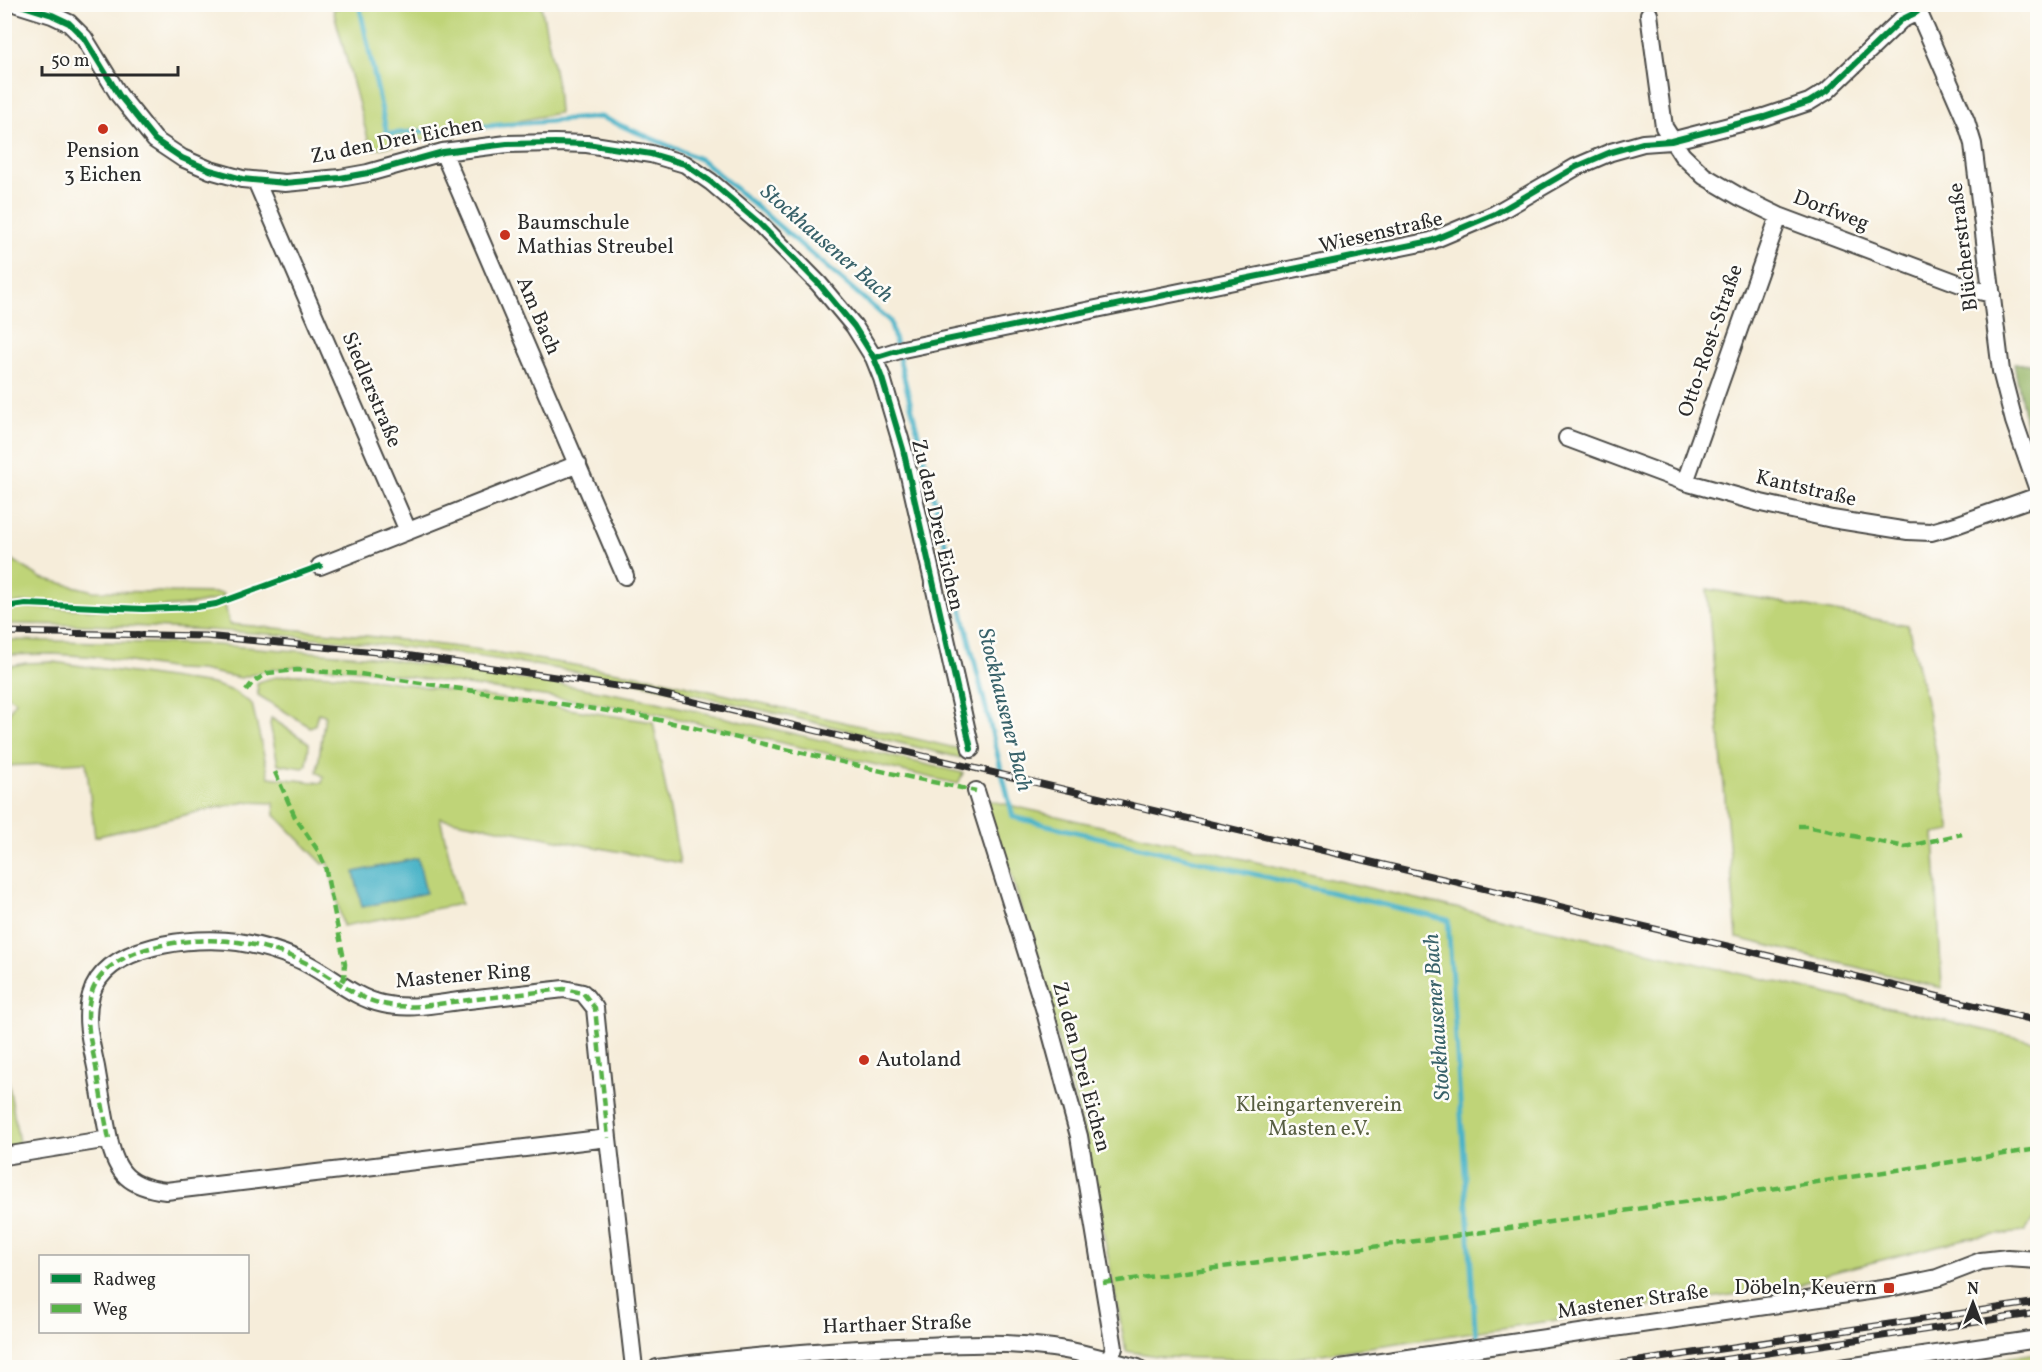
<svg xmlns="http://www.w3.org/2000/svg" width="2042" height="1372" font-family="Vollkorn,serif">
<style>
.green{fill:#bfd478;stroke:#758052;stroke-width:1.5}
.forest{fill:#97b668;stroke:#61704a;stroke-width:1.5}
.water{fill:#49b3c7;stroke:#3a6f79;stroke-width:1.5}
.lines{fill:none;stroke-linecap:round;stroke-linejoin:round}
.stream{stroke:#49b3c7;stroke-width:5}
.minor-casing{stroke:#494845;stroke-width:20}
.minor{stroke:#fff;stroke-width:16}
.rail-casing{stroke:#2b2b2b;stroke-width:7}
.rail{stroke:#fdfcf7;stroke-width:4.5;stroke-dasharray:14;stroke-linecap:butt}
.quiet{stroke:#56b246;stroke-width:4.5;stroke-dasharray:9 4.5;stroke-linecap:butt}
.cycleway-casing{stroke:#fdfcf7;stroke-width:10}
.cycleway{stroke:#00873e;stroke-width:6}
.poi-dot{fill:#c8321e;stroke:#fdfcf7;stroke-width:2}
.labels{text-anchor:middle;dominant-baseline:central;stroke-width:5;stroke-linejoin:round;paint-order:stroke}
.street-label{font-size:21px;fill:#2b2b2b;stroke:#fdfcf7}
.poi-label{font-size:21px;fill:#2b2b2b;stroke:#fdfcf7;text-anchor:start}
.park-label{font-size:21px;fill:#575e42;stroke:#fdfcf7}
.water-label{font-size:22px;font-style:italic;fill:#376169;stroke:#fdfcf7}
</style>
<rect width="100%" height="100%" fill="#fdfcf7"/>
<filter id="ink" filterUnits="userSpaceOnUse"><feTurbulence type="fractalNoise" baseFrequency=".0167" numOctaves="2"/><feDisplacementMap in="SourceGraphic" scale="12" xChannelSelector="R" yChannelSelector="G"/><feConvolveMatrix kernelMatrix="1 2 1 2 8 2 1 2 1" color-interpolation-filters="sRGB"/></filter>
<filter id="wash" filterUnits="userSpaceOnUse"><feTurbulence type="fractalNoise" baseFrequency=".008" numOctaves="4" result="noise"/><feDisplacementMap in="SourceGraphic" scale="24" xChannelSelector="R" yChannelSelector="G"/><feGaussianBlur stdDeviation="1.35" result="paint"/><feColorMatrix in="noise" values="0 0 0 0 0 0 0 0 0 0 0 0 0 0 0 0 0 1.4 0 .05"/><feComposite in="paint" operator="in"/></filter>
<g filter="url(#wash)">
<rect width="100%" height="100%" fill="#f6edda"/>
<!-- green -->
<path class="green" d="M355,4L541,5L557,85L559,113L371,150L333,9Z
M5,555L41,578L93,591L222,593L224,597C172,614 113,605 59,604C41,603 23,601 5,605Z
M1707,589L1908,625L1928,711L1951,831L1934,834L1942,988L1737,938Z
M225,604L229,624L367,636L474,649L649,677L960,749L961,758C857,733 753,706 648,685C439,644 217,624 5,624V609L14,607L144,611L198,610Z
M5,640L203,644L364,656L571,686L644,699L963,773L958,784L641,710L362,670L299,666L268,670L241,678L200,670L175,669L98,657L54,654L5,655Z
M53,662L212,684L233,691L252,704L269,777L322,783L324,777L317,772L325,715L318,713L315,725L310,727L258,695L257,683C303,663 396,683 446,690C515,701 584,711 653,722L680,863L440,818L461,904L343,926L328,862L323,864L275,815L274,803L246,802L201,811L95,837L86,762L5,766L4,723L15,701L5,694V667L26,663Z
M271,718L309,743L307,765L303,768L278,764L270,724Z
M983,799L2037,1042V1214L2024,1232L1967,1238L1819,1276L1800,1285L1280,1360L1163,1357L1126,1351L1084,1132L1011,873Z
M5,1080H8L20,1149L5,1152Z
M2031,1354L2037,1355V1367H1945Z"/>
<!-- forest -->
<path class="forest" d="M2037,363H2038L2037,456L2026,424L2014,364Z"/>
<!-- water -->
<path class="water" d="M418,858L426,893L362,907L354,872Z"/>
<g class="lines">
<!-- stream -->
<path class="stream" d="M359,4L387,134L601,117L702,160L890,321L1013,817L1448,920L1475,1326L1483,1368"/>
</g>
</g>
<g filter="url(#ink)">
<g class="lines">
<!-- minor casing -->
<g class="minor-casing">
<path id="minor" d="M17,4L52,15L69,23L84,38L119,95L155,140L182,158L210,170L242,179L285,183L340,178L368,173L443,152L507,144L555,143L587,144L651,154L685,164L711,182L758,222L819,284L854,326L874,358L882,378L903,449L971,749
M1915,4L1966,121L1973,144L2001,371L2014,421L2038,490
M1649,14L1664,127L1682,155L1704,176L1740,197L1779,216L1979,291L1992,294
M443,152L625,576
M256,181L408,531
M874,358L903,349L1042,320L1431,241L1495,214L1576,167L1611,152L1643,143L1671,141L1764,117L1809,102L1827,91L1901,20L1917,12
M1567,438L1685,482L1761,503L1832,519L1908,531L1931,532L1956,525L2038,496
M1685,482L1779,216
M320,566L578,464
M976,791L1044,1008L1079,1136L1114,1348L1109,1360
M109,1139C104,1115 100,1091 96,1067C91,1043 84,1019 91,995C105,944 194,936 238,942C258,945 276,950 295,958C326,970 350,997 383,1004C409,1010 435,1004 460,1001C495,997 529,993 564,989L583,993L595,1008L608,1138
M4,1156L109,1139C116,1174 130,1187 166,1191L608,1138L634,1368
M657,1368C745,1357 832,1349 921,1346C962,1344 1003,1342 1044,1347C1076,1350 1107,1360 1138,1368
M1340,1368L1889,1288L1937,1278L1981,1261L2008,1258L2038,1260
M1841,1368L2038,1339"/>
</g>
<!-- minor -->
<use href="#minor" class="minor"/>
<!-- rail casing -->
<g class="rail-casing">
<path id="rail" d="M4,632L205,636L398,654L644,690L1850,975L2038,1021
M1592,1368L2038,1302
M1667,1368L2038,1313"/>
</g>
<!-- rail -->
<use href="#rail" class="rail"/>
<!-- quiet -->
<path class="quiet" d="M2035,481L2038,480
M246,691L253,682L268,673L297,670L360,674L642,716L890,773L976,791
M275,772L295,817L319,852L325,866L345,964L344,978L341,983
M1798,826H1807L1905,847L1962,834
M109,1139C104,1115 100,1091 96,1067C91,1043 84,1019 91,995C105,944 194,936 238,942C258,945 276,950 295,958C326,970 350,997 383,1004C409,1010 435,1004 460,1001C495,997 529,993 564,989L583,993L595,1008L608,1138
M1103,1283L1476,1233L2038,1149"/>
<!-- cycleway casing -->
<g class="cycleway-casing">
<path id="cycleway" d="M17,4L52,15L69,23L84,38L119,95L155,140L182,158L210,170L242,179L285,183L340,178L368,173L443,152L507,144L555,143L587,144L651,154L685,164L711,182L758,222L819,284L854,326L874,358L882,378L903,449L971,749
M874,358L903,349L1042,320L1431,241L1495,214L1576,167L1611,152L1643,143L1671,141L1764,117L1809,102L1827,91L1901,20L1917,12
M4,607L26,604L143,609L197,607L216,604L320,566"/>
</g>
<!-- cycleway -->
<use href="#cycleway" class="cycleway"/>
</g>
</g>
<!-- markers -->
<g class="poi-dot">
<circle cx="103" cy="129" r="6"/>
<circle cx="505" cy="235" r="6"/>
<circle cx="864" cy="1060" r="6"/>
<rect x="1883" y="1282" width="12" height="12" rx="3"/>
</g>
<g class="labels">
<!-- street labels -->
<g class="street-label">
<text transform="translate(397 141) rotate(-11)">Zu den Drei Eichen</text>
<text transform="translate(1831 211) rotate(21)">Dorfweg</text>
<text transform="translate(1381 233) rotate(-13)">Wiesenstraße</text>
<text transform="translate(1964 247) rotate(-97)">Blücherstraße</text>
<text transform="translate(538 316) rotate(67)">Am Bach</text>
<text transform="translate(1711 341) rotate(-71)">Otto-Rost-Straße</text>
<text transform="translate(371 390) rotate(67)">Siedlerstraße</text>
<text transform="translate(1806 489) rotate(13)">Kantstraße</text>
<text transform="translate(937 525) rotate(77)">Zu den Drei Eichen</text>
<text transform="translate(463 976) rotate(-5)">Mastener Ring</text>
<text transform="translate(1081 1067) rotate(75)">Zu den Drei Eichen</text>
<text transform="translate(1633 1302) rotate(-8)">Mastener Straße</text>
<text transform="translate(897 1325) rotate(-2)">Harthaer Straße</text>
</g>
<!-- poi labels -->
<g class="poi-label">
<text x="103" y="151" text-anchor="middle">Pension<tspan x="103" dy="24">3 Eichen</tspan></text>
<text x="517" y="223">Baumschule<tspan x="517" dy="24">Mathias Streubel</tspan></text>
<text x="876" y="1060">Autoland</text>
<text x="1877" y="1288" text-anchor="end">Döbeln, Keuern</text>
</g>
<!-- park labels -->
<g class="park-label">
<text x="1319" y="1105">Kleingartenverein<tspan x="1319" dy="24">Masten e.V.</tspan></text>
</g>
<!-- water labels -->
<g class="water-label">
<text transform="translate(826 244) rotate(41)">Stockhausener Bach</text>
<text transform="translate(1004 710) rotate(76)">Stockhausener Bach</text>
<text transform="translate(1438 1017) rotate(-94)">Stockhausener Bach</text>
</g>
</g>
<!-- margin -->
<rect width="2042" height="1372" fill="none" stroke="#fdfcf7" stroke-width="24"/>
<!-- legend -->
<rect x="39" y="1255" width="210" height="78" fill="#fdfcf7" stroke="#a9a8a5" stroke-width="1.5"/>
<rect x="51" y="1274" width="30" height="9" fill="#00873e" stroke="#a9a8a5" stroke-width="1.5"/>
<text x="93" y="1285" font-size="18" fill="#2b2b2b">Radweg</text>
<rect x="51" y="1304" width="30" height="9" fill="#56b246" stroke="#a9a8a5" stroke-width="1.5"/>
<text x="93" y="1315" font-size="18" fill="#2b2b2b">Weg</text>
<!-- north arrow -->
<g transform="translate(1973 1303)" stroke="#fdfcf7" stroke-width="4.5" paint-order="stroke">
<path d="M0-4.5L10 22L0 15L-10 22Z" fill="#2b2b2b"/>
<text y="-9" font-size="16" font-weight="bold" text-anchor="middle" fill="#2b2b2b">N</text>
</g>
<!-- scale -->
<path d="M42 66v9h136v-9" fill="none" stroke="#2b2b2b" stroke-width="3"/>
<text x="51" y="66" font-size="18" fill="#2b2b2b" stroke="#fdfcf7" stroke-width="4.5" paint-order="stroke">50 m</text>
</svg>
